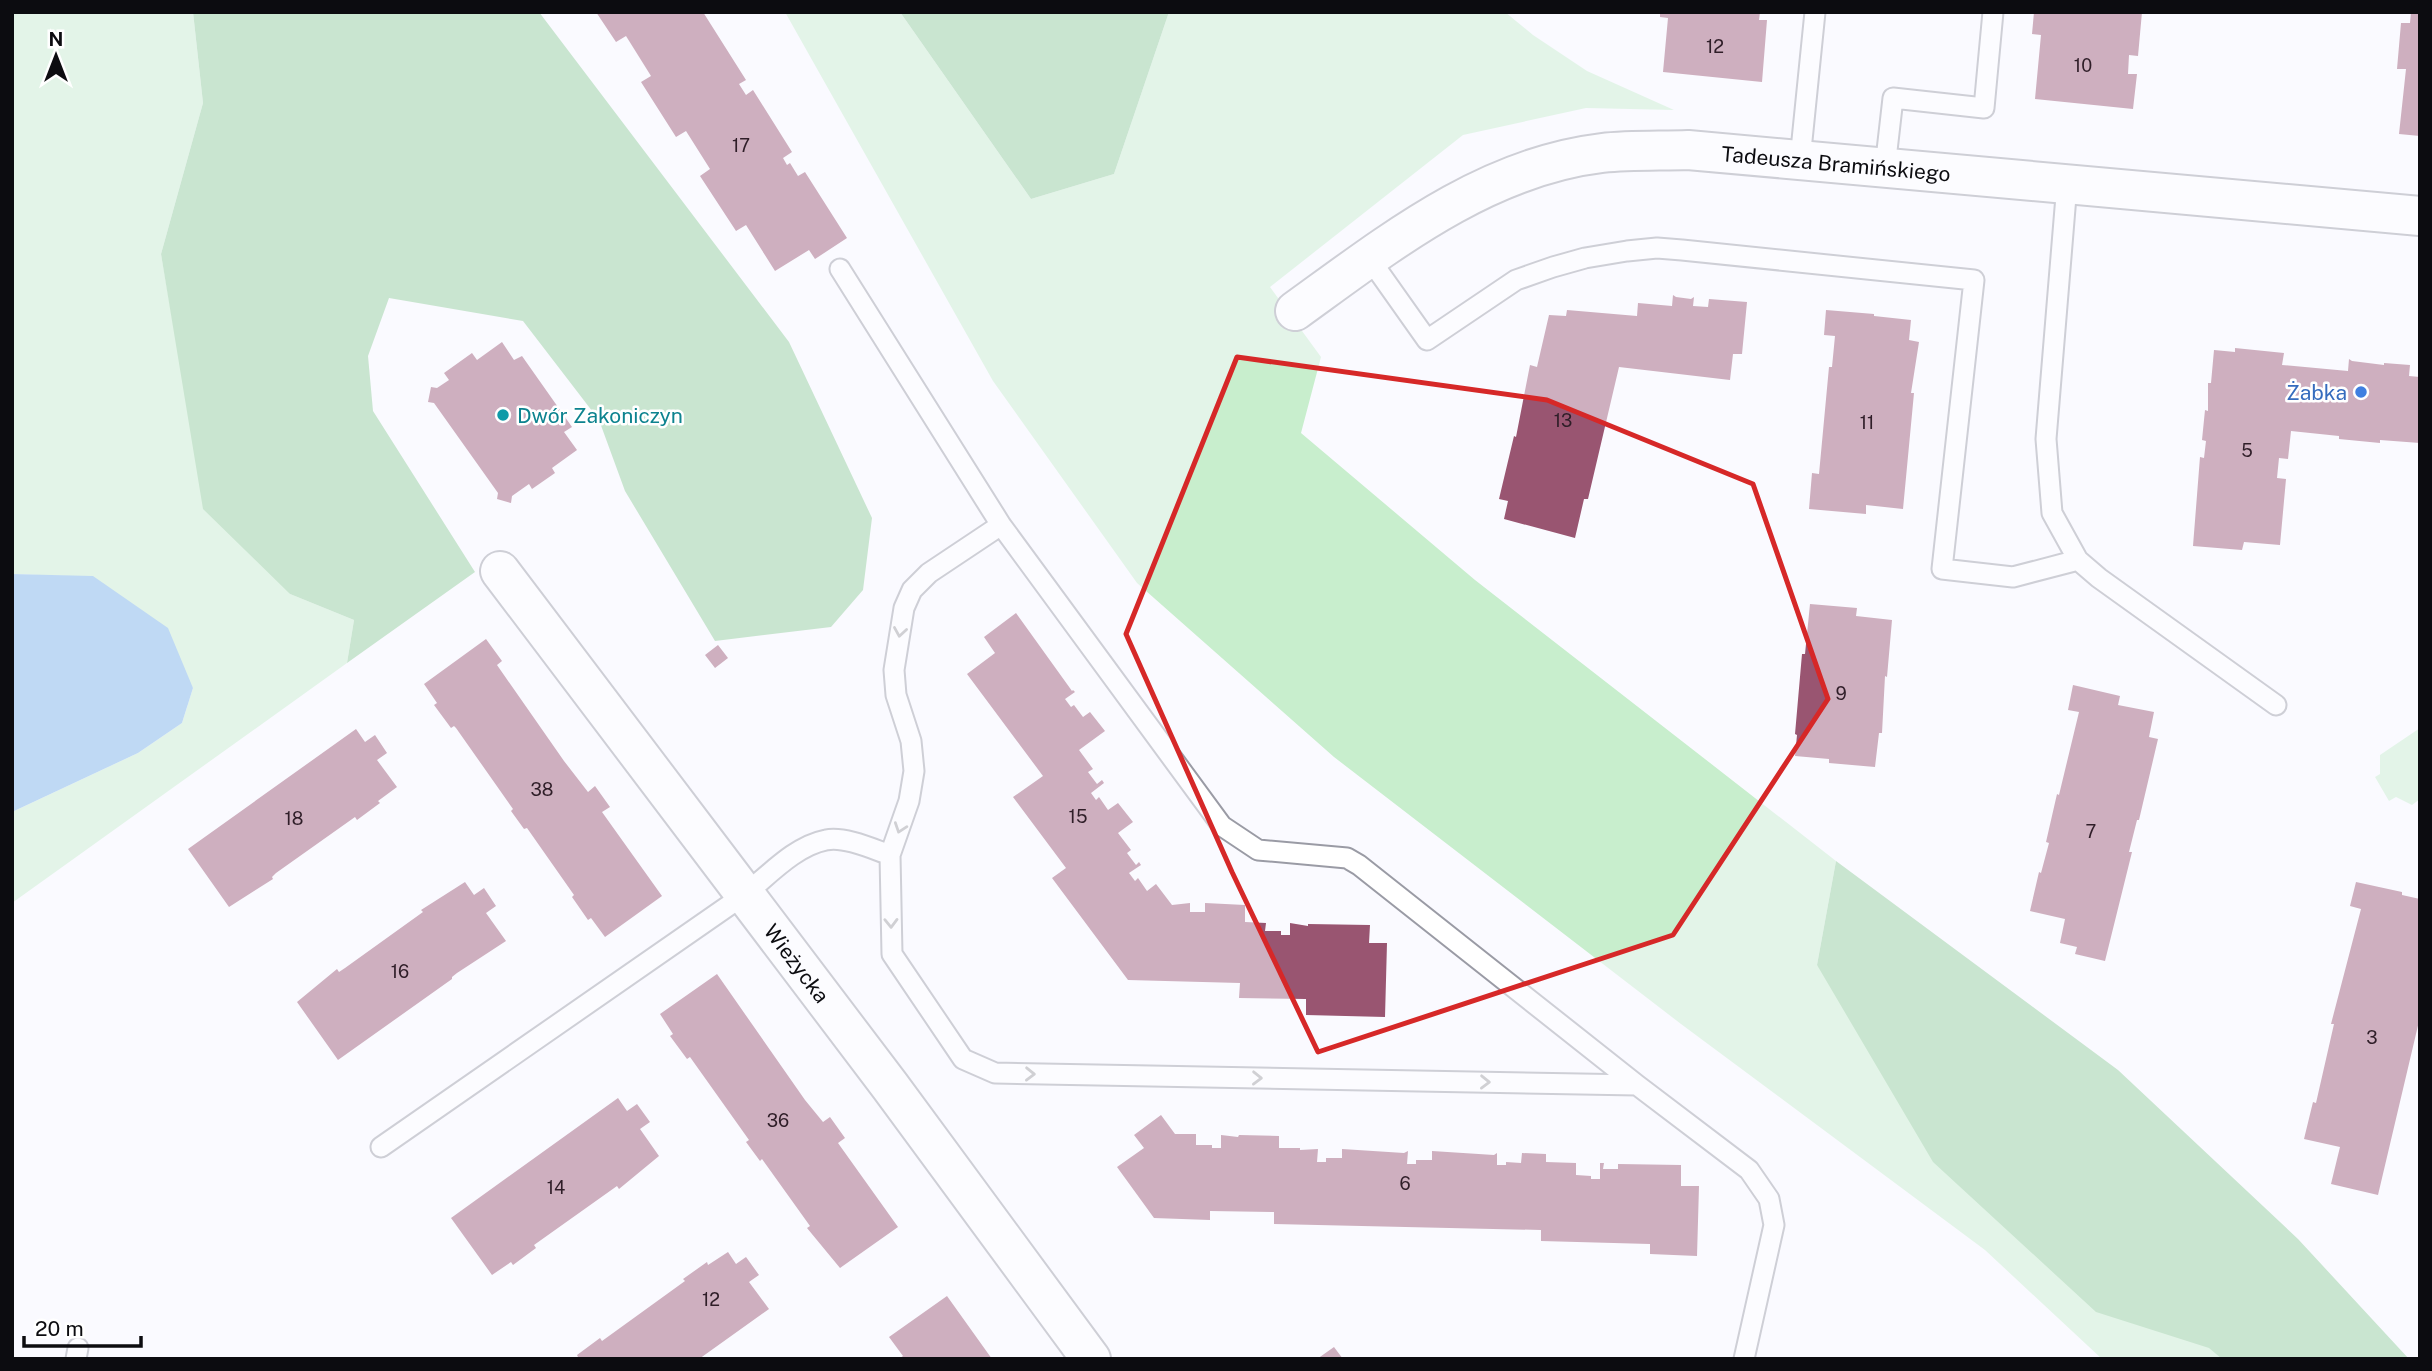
<svg xmlns="http://www.w3.org/2000/svg" width="2432" height="1371" font-family="'Public Sans',sans-serif">
<style>
.green{fill:#c8eecd}
.forest{fill:#8fcc97}
.water{fill:#79b2e6}
.building{fill:#995571}
.lines{fill:none;stroke-linecap:round;stroke-linejoin:round}
.service-casing{stroke:#9a9ba5;stroke-width:23}
.minor-casing{stroke:#9a9ba5;stroke-width:42}
.service{stroke:#fff;stroke-width:19}
.minor{stroke:#fff;stroke-width:38}
.oneway{stroke:#9e9e9f}
.marked{fill:none;stroke:#d62828;stroke-width:5;stroke-linejoin:round}
.shop-dot{fill:#3f7fe0;stroke:#fff;stroke-width:2.5}
.culture-dot{fill:#0f9aa8;stroke:#fff;stroke-width:2.5}
.labels{text-anchor:middle;dominant-baseline:central;stroke-width:5;stroke-linejoin:round;paint-order:stroke}
.number-label{font-size:18px;fill:#2f1e28}
.street-label{font-size:21px;fill:#0c0c10;stroke:#fff}
.shop-label{font-size:21px;fill:#366cbe;stroke:#fff;text-anchor:end}
.culture-label{font-size:21px;fill:#0d838f;stroke:#fff;text-anchor:start}
</style>
<rect width="100%" height="100%" fill="#fafaff"/>
<!-- green -->
<path class="green" d="M12,12H193L203,103L161,254L181,369L290,594L354,620L347,663L12,903V812L138,753L182,723L193,688L93,577L12,574Z
M785,12H900L1031,199L1114,174L1169,12H1505L1533,35L1587,71L1674,110L1586,108L1463,135L1270,287L1321,357L1301,433L1475,580L1836,861L1817,965L2222,1359H2102L1985,1250L1681,1024L1334,757L1137,583L993,381Z
M2420,728V799L2412,805L2396,797L2389,801L2375,777L2380,774V755Z"/>
<!-- forest -->
<path class="forest" d="M193,12H539L789,342L872,518L863,590L831,627L715,641L625,491L599,420L523,321L389,298L368,356L373,411L475,572L347,663L354,620L290,594L203,509L161,254L203,103Z
M900,12H1169L1114,174L1031,199Z
M1836,861L2118,1070L2298,1239L2409,1359H2222L2209,1348L2096,1312L1933,1162L1817,965Z"/>
<!-- water -->
<path class="water" d="M12,574L93,576L168,628L193,688L182,723L138,753L12,812Z"/>
<!-- building -->
<path class="building" d="M596,12H703L746,80L739,84L746,95L753,90L792,152L783,158L787,165L790,163L798,176L805,172L847,238L815,259L809,250L775,271L746,225L736,231L700,176L710,169L686,131L676,137L641,82L651,76L626,36L616,42Z
M1660,12H1760L1759,20H1767L1762,82L1663,72L1668,18L1660,17Z
M2034,12H2142L2138,56L2129,55L2128,74H2137L2133,109L2035,99L2041,35L2032,34Z
M2411,12H2420V136L2399,134L2406,69H2397L2401,23H2410Z
M1673,295L1676,297L1691,299L1694,297L1693,306L1708,307L1709,299L1747,302L1742,354H1733L1730,380L1619,367L1588,499H1584L1575,538L1504,519L1508,501L1499,499L1514,436L1516,437L1530,365L1537,367L1549,315L1566,316L1567,310L1637,316L1638,303L1672,306Z
M1826,310L1874,314V316L1911,320L1909,340L1919,342L1911,393H1914L1903,509L1866,505V514L1809,509L1812,473L1819,474L1829,367H1832L1835,336L1824,335Z
M502,342L514,360L522,356L572,427L564,432L577,450L552,468L555,473L532,489L529,484L512,496L511,503L497,499L498,493L434,403L428,402L431,387L437,388L449,380L444,373L472,353L477,360Z
M2235,348L2284,353L2282,365L2348,371L2349,359L2352,361L2384,365V363L2410,365L2409,376L2420,377V443L2380,440V443L2339,439V436L2291,431L2288,459L2279,458L2277,478L2286,479L2280,545L2244,542L2242,550L2193,546L2200,457L2204,458L2206,441L2202,440L2205,410L2208,411V383H2211L2214,350L2235,352Z
M1810,604L1857,608L1856,616L1892,620L1887,677L1885,676L1882,733H1879L1875,767L1829,763V759L1795,756L1797,735L1795,734L1802,654H1805Z
M1016,613L1072,691L1073,690L1075,692L1065,699L1071,707L1074,705L1083,717L1090,712L1105,731L1079,750L1093,769L1088,772L1097,784L1102,780L1104,783L1091,793L1096,800L1099,797L1108,810L1118,803L1133,822L1118,833L1131,850L1127,853L1136,865L1139,862L1141,865L1129,873L1135,881L1138,878L1147,891L1156,884L1172,905L1190,903V912H1205V903L1245,905V922L1266,923L1265,931H1281V935H1290V923L1308,926V924L1370,925L1369,943H1387L1385,1017L1306,1015V999L1239,998L1240,983L1128,980L1052,878L1066,868L1013,797L1043,776L967,674L995,653L984,637Z
M486,639L502,661L497,665L564,761L588,792L595,786L610,807L602,812L662,896L605,937L591,918L588,920L572,897L574,895L527,828L524,829L511,811L513,809L456,728L454,726L451,728L434,705L437,703L424,684Z
M718,645L728,658L715,668L705,655Z
M2073,685L2120,696L2118,705L2154,712L2149,737L2158,739L2139,820H2137L2129,852H2132L2105,961L2075,954L2077,947L2060,943L2065,919L2030,911L2039,872L2041,873L2049,843L2046,842L2057,794L2059,795L2079,712L2068,710Z
M356,729L365,742L375,735L387,753L377,760L397,787L378,801L380,803L357,820L355,817L276,873L272,877L273,879L229,907L188,849Z
M465,882L474,895L484,888L496,906L486,913L506,941L457,973L452,977V979L338,1060L297,1002L337,969L339,972L345,968L423,912L421,910Z
M2356,882L2402,892V895L2420,899V1017L2378,1195L2331,1184L2340,1147L2304,1139L2313,1102L2316,1103L2334,1024H2331L2361,909L2350,906Z
M717,974L805,1100L823,1122L830,1117L845,1138L838,1143L898,1227L840,1268L807,1228L810,1226L762,1159L760,1161L746,1142L749,1140L690,1057L687,1059L670,1036L673,1034L660,1014Z
M618,1098L627,1111L637,1104L650,1122L640,1129L659,1156L619,1189L617,1186L534,1245L536,1248L513,1265L511,1262L492,1275L451,1218Z
M1161,1115L1175,1134H1196V1145H1212V1148H1221V1135L1238,1137L1239,1135L1279,1136V1148H1300V1150L1318,1149L1317,1162H1326V1158H1342V1149L1404,1153L1408,1151L1407,1164H1416V1160H1432V1151L1494,1155L1497,1153V1165H1506V1162L1521,1163L1522,1153L1546,1154V1162L1576,1163V1175L1591,1176V1179H1600V1163H1604L1603,1169H1618V1164L1681,1165V1186H1699L1697,1256L1650,1254V1244L1541,1241V1230L1274,1224V1212L1210,1211V1220L1154,1218L1117,1167L1144,1148L1134,1135Z
M728,1252L736,1264L746,1257L759,1275L749,1282L769,1309L699,1359H579L577,1355L600,1338L602,1341L685,1281L683,1279L707,1262L708,1265Z
M947,1296L992,1359H899L903,1356L889,1337Z
M1334,1347L1343,1359H1317Z"/>
<g class="lines">
<!-- service casing -->
<g class="service-casing">
<path id="service" d="M1800,160L1815,12
M1885,168L1893,98L1984,108L1993,12
M2067,184L2046,439L2052,513L2078,560L2099,578L2276,705
M1369,258L1427,340L1516,280L1553,267L1585,258L1627,251L1657,248L1682,250L1974,280L1942,569L2013,577L2078,560
M840,269L1001,525L1222,826L1258,850L1347,858L1359,865L1637,1085L1749,1170L1769,1199L1774,1225L1744,1359
M1001,525L929,573L912,590L904,608L894,670L896,695L911,741L914,771L909,801L890,855L892,954L963,1059L995,1073L1637,1085
M381,1147L744,895C769,875 795,846 826,840C844,836 873,849 890,855
M76,1359L78,1348"/>
</g>
<!-- minor casing -->
<g class="minor-casing">
<g id="minor">
<path id="s1" d="M1295,311C1388,244 1484,167 1602,153C1630,150 1659,151 1688,150L2420,216"/>
<path id="s2" d="M500,571L890,1086L1091,1359"/>
</g>
</g>
<!-- service -->
<use href="#service" class="service"/>
<!-- minor -->
<use href="#minor" class="minor"/>
</g>
<!-- one-way arrows -->
<defs><path id="oneway-chevron" d="M-2-3.5L2.5 0L-2 3.5" fill="none" stroke-width="1.6" stroke-linecap="round" stroke-linejoin="round" transform="scale(1.75)"/></defs>
<g class="oneway">
<use href="#oneway-chevron" transform="translate(900 632) rotate(99)"/>
<use href="#oneway-chevron" transform="translate(900 828) rotate(109)"/>
<use href="#oneway-chevron" transform="translate(891 923) rotate(89)"/>
<use href="#oneway-chevron" transform="translate(1030 1074) rotate(1)"/>
<use href="#oneway-chevron" transform="translate(1257 1078) rotate(1)"/>
<use href="#oneway-chevron" transform="translate(1485 1082) rotate(1)"/>
</g>
<!-- marked area -->
<path d="M0 0H2432V1371H0ZM1237,357L1547,400L1753,484L1828,699L1673,935L1318,1052L1232,872L1126,634Z" fill="#fafaff" fill-opacity=".55" fill-rule="evenodd"/>
<path class="marked" d="M1237,357L1547,400L1753,484L1828,699L1673,935L1318,1052L1232,872L1126,634Z"/>
<!-- markers -->
<circle class="shop-dot" cx="2361" cy="392" r="7"/>
<circle class="culture-dot" cx="503" cy="415" r="7"/>
<g class="labels">
<!-- number labels -->
<g class="number-label">
<text x="1715" y="46">12</text>
<text x="2083" y="65">10</text>
<text x="741" y="145">17</text>
<text x="1563" y="420">13</text>
<text x="1867" y="422">11</text>
<text x="2247" y="450">5</text>
<text x="1841" y="693">9</text>
<text x="542" y="789">38</text>
<text x="1078" y="816">15</text>
<text x="294" y="818">18</text>
<text x="2091" y="831">7</text>
<text x="400" y="971">16</text>
<text x="2372" y="1037">3</text>
<text x="778" y="1120">36</text>
<text x="1405" y="1183">6</text>
<text x="556" y="1187">14</text>
<text x="711" y="1299">12</text>
</g>
<!-- street labels -->
<g class="street-label">
<text stroke="none"><textPath href="#s1" startOffset="584">Tadeusza Bramińskiego</textPath></text>
<text stroke="none"><textPath href="#s2" startOffset="492">Wieżycka</textPath></text>
</g>
<!-- shop labels -->
<g class="shop-label">
<text x="2347" y="392">Żabka</text>
</g>
<!-- culture labels -->
<g class="culture-label">
<text x="517" y="415">Dwór Zakoniczyn</text>
</g>
</g>
<!-- border -->
<rect width="2432" height="1371" fill="none" stroke="#0c0c10" stroke-width="28"/>
<!-- north arrow -->
<g transform="translate(56 56)" stroke="#ffffff" stroke-width="5" paint-order="stroke">
<path d="M0-5L12 26L0 18L-12 26Z" fill="#0c0c10"/>
<text y="-10" font-size="19" font-weight="bold" text-anchor="middle" fill="#0c0c10">N</text>
</g>
<!-- scale -->
<path d="M24 1336v10h117v-10" fill="none" stroke="#0c0c10" stroke-width="3.5"/>
<text x="35" y="1336" font-size="21" fill="#0c0c10" stroke="#ffffff" stroke-width="5" paint-order="stroke">20 m</text>
</svg>
